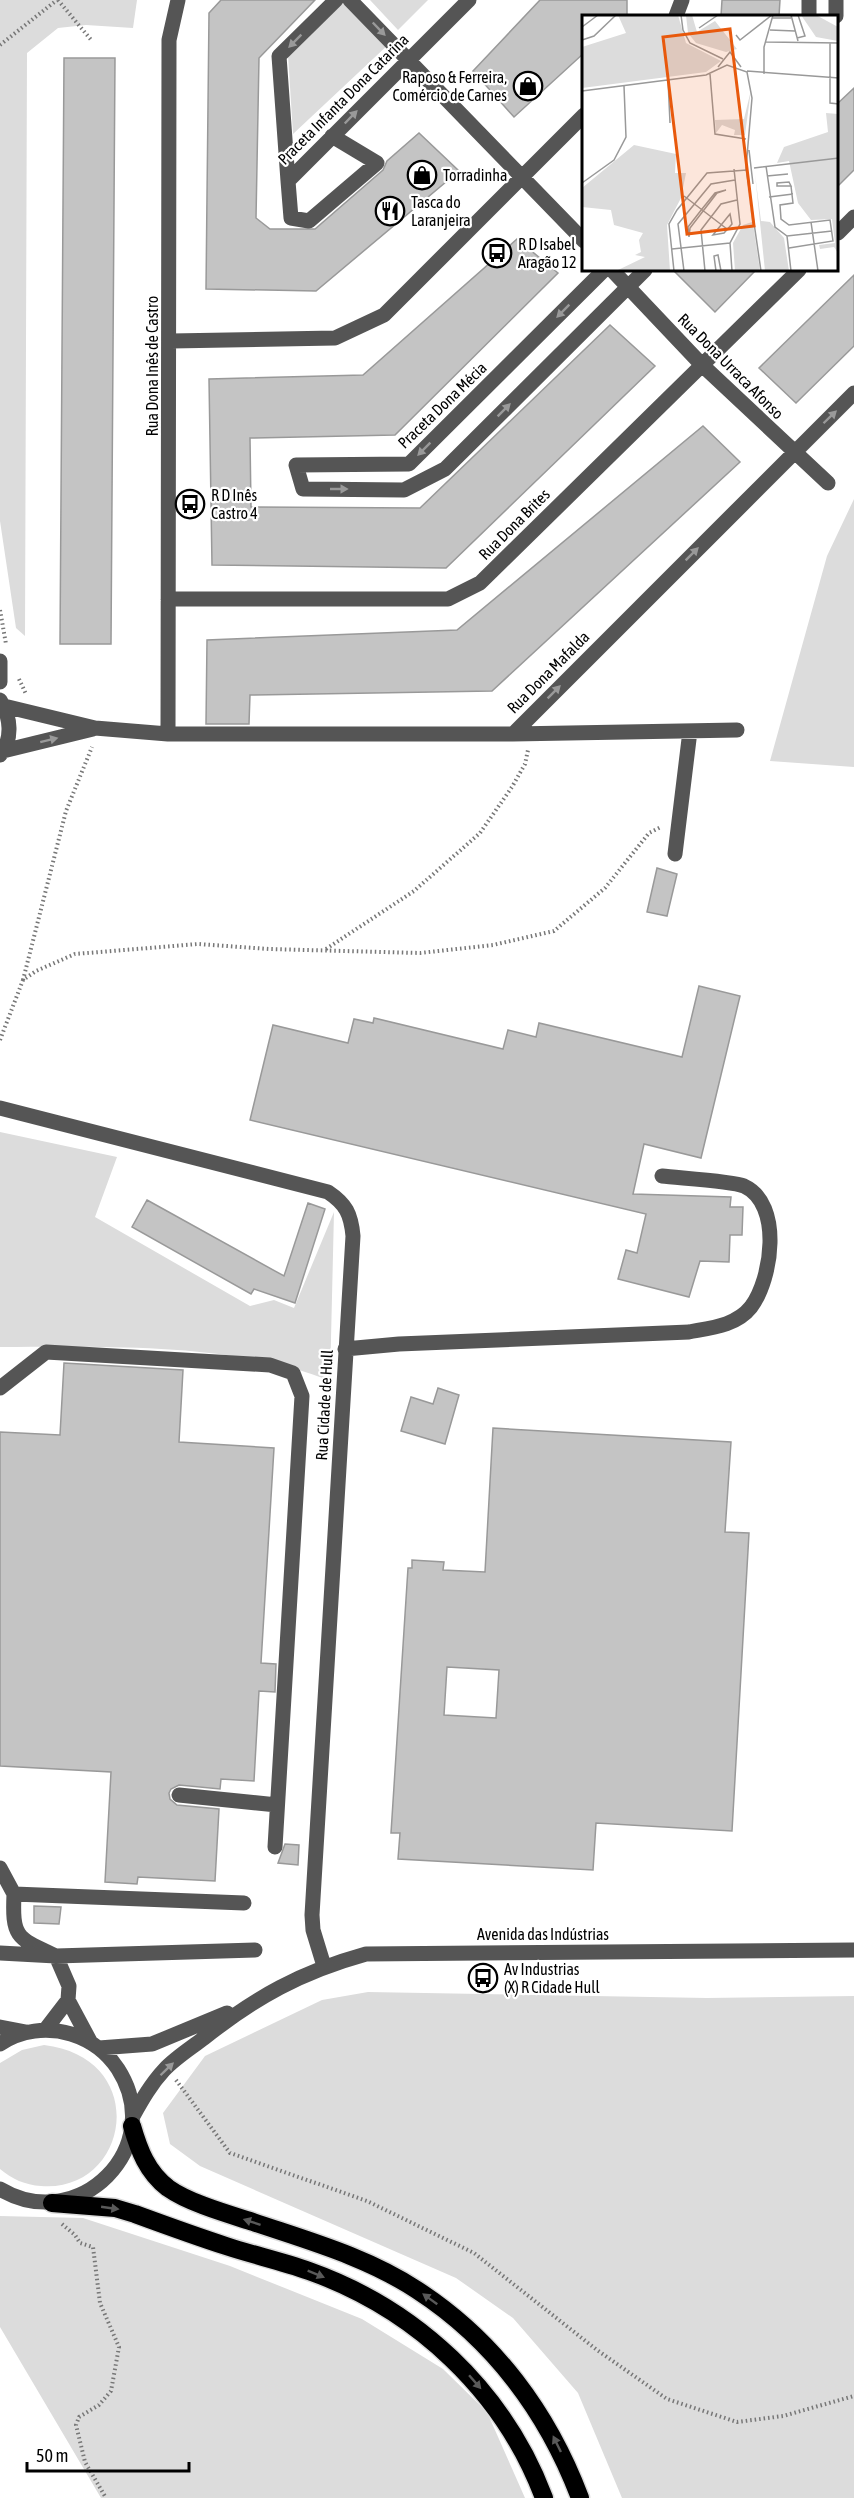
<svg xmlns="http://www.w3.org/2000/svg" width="854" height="2498" font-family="'Asap Condensed',sans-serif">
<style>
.green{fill:#dcdcdc}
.building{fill:#c4c4c4;stroke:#999;stroke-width:1.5;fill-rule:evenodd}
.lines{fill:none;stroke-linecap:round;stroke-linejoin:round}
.highway-casing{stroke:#dbdbdb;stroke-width:21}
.path{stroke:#777;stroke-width:4;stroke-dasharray:1.5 3;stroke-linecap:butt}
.minor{stroke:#555;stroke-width:15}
.highway{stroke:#000;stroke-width:18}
.oneway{fill:#999}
.oneway2{fill:#595959}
.labels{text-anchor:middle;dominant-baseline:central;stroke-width:4.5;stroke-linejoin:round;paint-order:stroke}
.poi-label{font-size:16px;fill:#000;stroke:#fff;text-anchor:start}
.street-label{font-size:16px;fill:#000;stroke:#fff}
.inset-road{fill:none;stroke:#999;stroke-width:1.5}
.view{fill:#e8590c;fill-opacity:0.15;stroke:#e8590c;stroke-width:3}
.inset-edge{fill:none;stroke:#000;stroke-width:3}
</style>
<rect width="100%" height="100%" fill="#fff"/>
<!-- green -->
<path class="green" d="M0,0H137L133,28L86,25L58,28L27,53L25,636L16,628L0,521Z
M347,0L390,43L293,134L288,55Z
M370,0H428L398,30Z
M854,499V767L770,761L827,556Z
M0,1132L117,1157L95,1217L250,1306L274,1300L294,1308L334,1212L330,1381C236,1342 101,1347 0,1347Z
M368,1992L707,1998L854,1996V2498H622L578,2393L513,2318L456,2278L200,2166L170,2144L163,2113L205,2056L322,2000Z
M44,2045C152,2058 130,2193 41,2186C25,2185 12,2179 0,2169V2063L22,2050Z
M0,2216L83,2218L230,2266L362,2319L443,2369L487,2412L525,2498H101L0,2327Z"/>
<!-- building -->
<path class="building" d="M221,0H315L259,58L256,218L270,229H315L383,170L387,161L419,133L459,171L316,291L206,289L209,13Z
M540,0H627V16H584V53L514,117L473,71Z
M722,0H780L779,16H721Z
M64,58H115L111,644H60Z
M854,88V170L837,187V104Z
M517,239L558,273L395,435L250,438L251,507L420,508L610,325L655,366L446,568L212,565L209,379L363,375Z
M673,270H756L715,312Z
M854,275V346L796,403L759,368Z
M703,426L740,462L492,691L250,695L249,724H206L207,640L457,630Z
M657,868L677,874L667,916L647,912Z
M699,986L740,996L701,1158L644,1144L633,1194L731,1197L730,1207H743L742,1235H730L729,1262L700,1261L689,1297L618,1279L626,1250L637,1253L646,1214L250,1120L273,1025L348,1043L354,1019L373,1023L374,1018L503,1049L508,1030L536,1037L539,1023L682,1057Z
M147,1200L284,1276L308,1203L325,1209L295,1303L254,1289L251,1294L132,1227Z
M64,1363L183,1370L179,1442L274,1448L261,1663L276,1664L275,1692L259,1691L254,1781L221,1779L220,1789L179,1785L171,1789L169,1793L170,1799L177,1805L219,1809L215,1881L138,1877L137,1884L105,1882L111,1772L0,1766V1432L60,1435Z
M438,1388L459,1395L445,1444L401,1431L411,1397L433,1404Z
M493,1428L731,1442L725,1532L749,1533L732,1831L596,1823L593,1870L398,1859L400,1833H391L408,1568H412V1560L444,1562L443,1570L485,1572ZM447,1667L499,1670L496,1718L444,1715Z
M285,1844L299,1845L298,1865L278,1863Z
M34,1906L61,1907L59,1924L34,1923Z"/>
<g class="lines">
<!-- highway casing -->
<g class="highway-casing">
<path id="highway" d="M132,2126C139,2150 147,2172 168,2188C189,2203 228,2214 253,2222C309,2241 367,2257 417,2290C494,2340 548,2413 580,2498
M52,2203L115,2208L135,2214C165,2225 195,2236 226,2246C253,2255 281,2261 309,2271C416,2309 504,2391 544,2498"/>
</g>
<!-- path -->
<path class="path" d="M58,0L92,41
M0,45L57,0
M0,610L6,644
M19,679L26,694
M326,949L414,891L480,833L512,787L525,764L528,750
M23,980L66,811L92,747
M0,1040L23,980L36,971L75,954L198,944L269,949L420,953L493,945L554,931L605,888L649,833L661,827
M176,2080L230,2153L367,2201L474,2253L597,2350L667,2399L737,2422L783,2416L854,2396
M62,2224L75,2235L80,2243L93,2247L100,2303L119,2347L111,2391L99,2405L79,2417L76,2425L85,2462L106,2498"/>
<!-- minor -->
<path class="minor" d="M336,0L279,56L288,181L469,0
M350,0L584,241
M836,0V16
M676,16L682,0
M809,16V0
M288,181L291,218L309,221L377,163L332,136
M838,233L854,217
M604,270L409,464L296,465L303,489L404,490L445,469L645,270
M612,270L701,364L828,483
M171,341L335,338L384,315L584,115
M168,599H448L480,583L799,270
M0,661V682
M0,700C11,717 13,739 0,755
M4,706L95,728L168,734H513L737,730
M168,734L169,40L178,0
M513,734L854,393
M3,751L93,729
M675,854L690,731
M0,1108L328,1192C346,1204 351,1214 353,1236L312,1915L313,1930L324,1966
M345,1349L399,1344L689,1332C710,1328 736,1326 751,1307C772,1279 783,1204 744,1186C732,1181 678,1178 662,1176
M0,1388L46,1352L270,1365L293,1373L302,1396L275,1847
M179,1795L277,1805
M0,1868L14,1894
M0,1953L56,1956L255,1950
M68,2000L69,1986L56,1956C17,1938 12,1938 14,1894L244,1903
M0,2027L26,2032
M45,2030L68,2000L91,2043
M0,2044C21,2030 47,2027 71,2034C90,2040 107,2052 118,2069C168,2147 79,2236 0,2189
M99,2048L152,2044L227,2013
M133,2116C142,2100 151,2084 164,2070C175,2058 191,2048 204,2038C256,1997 301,1972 366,1954L854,1950"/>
<!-- highway -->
<use href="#highway" class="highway"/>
</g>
<!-- one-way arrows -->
<defs><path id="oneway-solid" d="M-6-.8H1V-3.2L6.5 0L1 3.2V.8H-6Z" transform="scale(1.5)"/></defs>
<g class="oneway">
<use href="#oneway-solid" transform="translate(379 29) rotate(46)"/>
<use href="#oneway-solid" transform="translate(295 41) rotate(135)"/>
<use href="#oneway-solid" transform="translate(351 117) rotate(-46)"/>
<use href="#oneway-solid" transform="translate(563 311) rotate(135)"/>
<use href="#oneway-solid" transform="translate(504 410) rotate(-45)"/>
<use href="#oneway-solid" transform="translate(830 417) rotate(-44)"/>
<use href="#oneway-solid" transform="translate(424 449) rotate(135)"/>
<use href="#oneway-solid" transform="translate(339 489)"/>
<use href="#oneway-solid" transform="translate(692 554) rotate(-45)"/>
<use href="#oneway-solid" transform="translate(554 692) rotate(-45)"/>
<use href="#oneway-solid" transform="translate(49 740) rotate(-14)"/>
<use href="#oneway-solid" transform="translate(167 2069) rotate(-44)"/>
</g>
<g class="oneway2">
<use href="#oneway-solid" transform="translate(110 2208) rotate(8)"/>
<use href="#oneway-solid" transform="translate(252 2222) rotate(-162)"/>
<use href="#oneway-solid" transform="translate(316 2274) rotate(22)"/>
<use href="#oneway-solid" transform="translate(430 2299) rotate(-144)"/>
<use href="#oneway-solid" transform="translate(475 2382) rotate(49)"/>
<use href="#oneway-solid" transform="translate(557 2444) rotate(-116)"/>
</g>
<!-- icons -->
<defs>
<g id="shop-ring" transform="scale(1.5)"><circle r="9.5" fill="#fff" stroke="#000" stroke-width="1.5"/><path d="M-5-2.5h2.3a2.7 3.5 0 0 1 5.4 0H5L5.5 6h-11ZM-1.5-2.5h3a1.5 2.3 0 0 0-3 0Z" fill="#000"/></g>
<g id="restaurant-ring" transform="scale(1.5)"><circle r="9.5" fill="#fff" stroke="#000" stroke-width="1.5"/><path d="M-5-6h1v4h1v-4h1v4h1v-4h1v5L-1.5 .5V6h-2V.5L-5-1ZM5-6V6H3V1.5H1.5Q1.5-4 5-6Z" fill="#000"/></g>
<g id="bus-ring" transform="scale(1.5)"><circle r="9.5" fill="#fff" stroke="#000" stroke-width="1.5"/><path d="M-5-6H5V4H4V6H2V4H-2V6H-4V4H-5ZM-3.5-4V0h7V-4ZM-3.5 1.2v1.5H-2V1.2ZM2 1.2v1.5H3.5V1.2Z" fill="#000"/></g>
</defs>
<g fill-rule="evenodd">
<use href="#shop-ring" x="528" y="86"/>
<use href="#shop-ring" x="422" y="175"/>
<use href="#restaurant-ring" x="390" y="211"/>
<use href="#bus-ring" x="497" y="253"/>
<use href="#bus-ring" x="190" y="504"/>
<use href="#bus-ring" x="483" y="1978"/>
</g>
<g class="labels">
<!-- poi labels -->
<g class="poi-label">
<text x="507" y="77" text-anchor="end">Raposo &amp; Ferreira,<tspan x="507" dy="18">Comércio de Carnes</tspan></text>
<text x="443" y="175">Torradinha</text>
<text x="411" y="202">Tasca do<tspan x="411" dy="18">Laranjeira</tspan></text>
<text x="518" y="244">R D Isabel<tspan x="518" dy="18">Aragão 12</tspan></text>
<text x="211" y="495">R D Inês<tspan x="211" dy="18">Castro 4</tspan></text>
<text x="504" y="1969">Av Industrias<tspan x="504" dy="18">(X) R Cidade Hull</tspan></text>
</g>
<!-- street labels -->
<g class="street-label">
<text transform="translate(343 99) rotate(-45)">Praceta Infanta Dona Catarina</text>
<text transform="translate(152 366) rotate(-90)">Rua Dona Inês de Castro</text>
<text transform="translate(731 366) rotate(45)">Rua Dona Urraca Afonso</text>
<text transform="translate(442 405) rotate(-44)">Praceta Dona Mécia</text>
<text transform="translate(514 524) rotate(-45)">Rua Dona Brites</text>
<text transform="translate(548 672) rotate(-45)">Rua Dona Mafalda</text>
<text transform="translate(324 1405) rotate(-87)">Rua Cidade de Hull</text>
<text x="543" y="1934">Avenida das Indústrias</text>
</g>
</g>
<!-- overview -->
<g transform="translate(582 15)">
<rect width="256" height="256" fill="#fff"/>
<path d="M36,0H96L104,28L139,46L124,57L0,73V32L44,18ZM104,0H110L115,17L133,6L155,34L144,37L114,28L106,18ZM219,0H234L256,12V26L234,22ZM169,75L163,120H152L153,115L140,110L134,118L133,105L162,104ZM244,98L256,99V238L252,232L238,234L237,230L253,228L250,204L229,205L216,188L207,146L195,148L202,132L246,117ZM52,130L94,139L93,158H104L99,183L85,210L88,256H34L63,242L53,240L59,237L57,225L61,218L32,210L29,195L0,192V173ZM173,159L179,206L188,207L202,223L207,256H183ZM164,161L178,256H153L151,228L161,210L170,207Z" fill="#dcdcdc"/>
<path class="inset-road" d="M99,0L101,15L108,28L141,44M209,0L216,26M190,3H209M0,12L16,0M117,13L136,0M188,15L213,16M154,20L158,25L190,0M215,23L223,21L216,0M0,25L12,21L34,0M184,27L257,28M248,28V88L257,89M136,52L148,37L159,52M165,56L257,63M128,59L133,119L164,124M182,59V32L191,0M86,65L88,108M0,76L124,60L145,50L165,57L170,83L164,153L179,256M167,135L171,169M184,151L193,212L205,221L250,216M172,153L257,143M185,161L206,159M207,167L209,171H195V168ZM0,168L32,145L44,122L42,71M144,175L135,178L108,213L107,222L106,212L120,194L133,178ZM102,181L145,214M187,182L211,179M148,199L150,209L142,218L131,220ZM229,207L236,256M205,221L209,256M207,233L251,226L248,205L207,210L199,204L198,190L211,188L209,171M90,234L148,228M92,256L87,209L95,195L125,158L165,155M102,256L96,209L129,169L153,165M123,256L119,215L139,189L155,185M134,256L132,241L136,240L139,256M150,256L148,228L158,209L152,154"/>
<path class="view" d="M148,14L172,211L105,219L81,22Z"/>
<rect width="256" height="256" class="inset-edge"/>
</g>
<!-- scale -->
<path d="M27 2462v9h162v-9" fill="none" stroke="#000000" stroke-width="3"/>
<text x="36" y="2462" font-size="18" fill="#000000" stroke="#ffffff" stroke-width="4.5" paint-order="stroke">50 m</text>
</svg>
